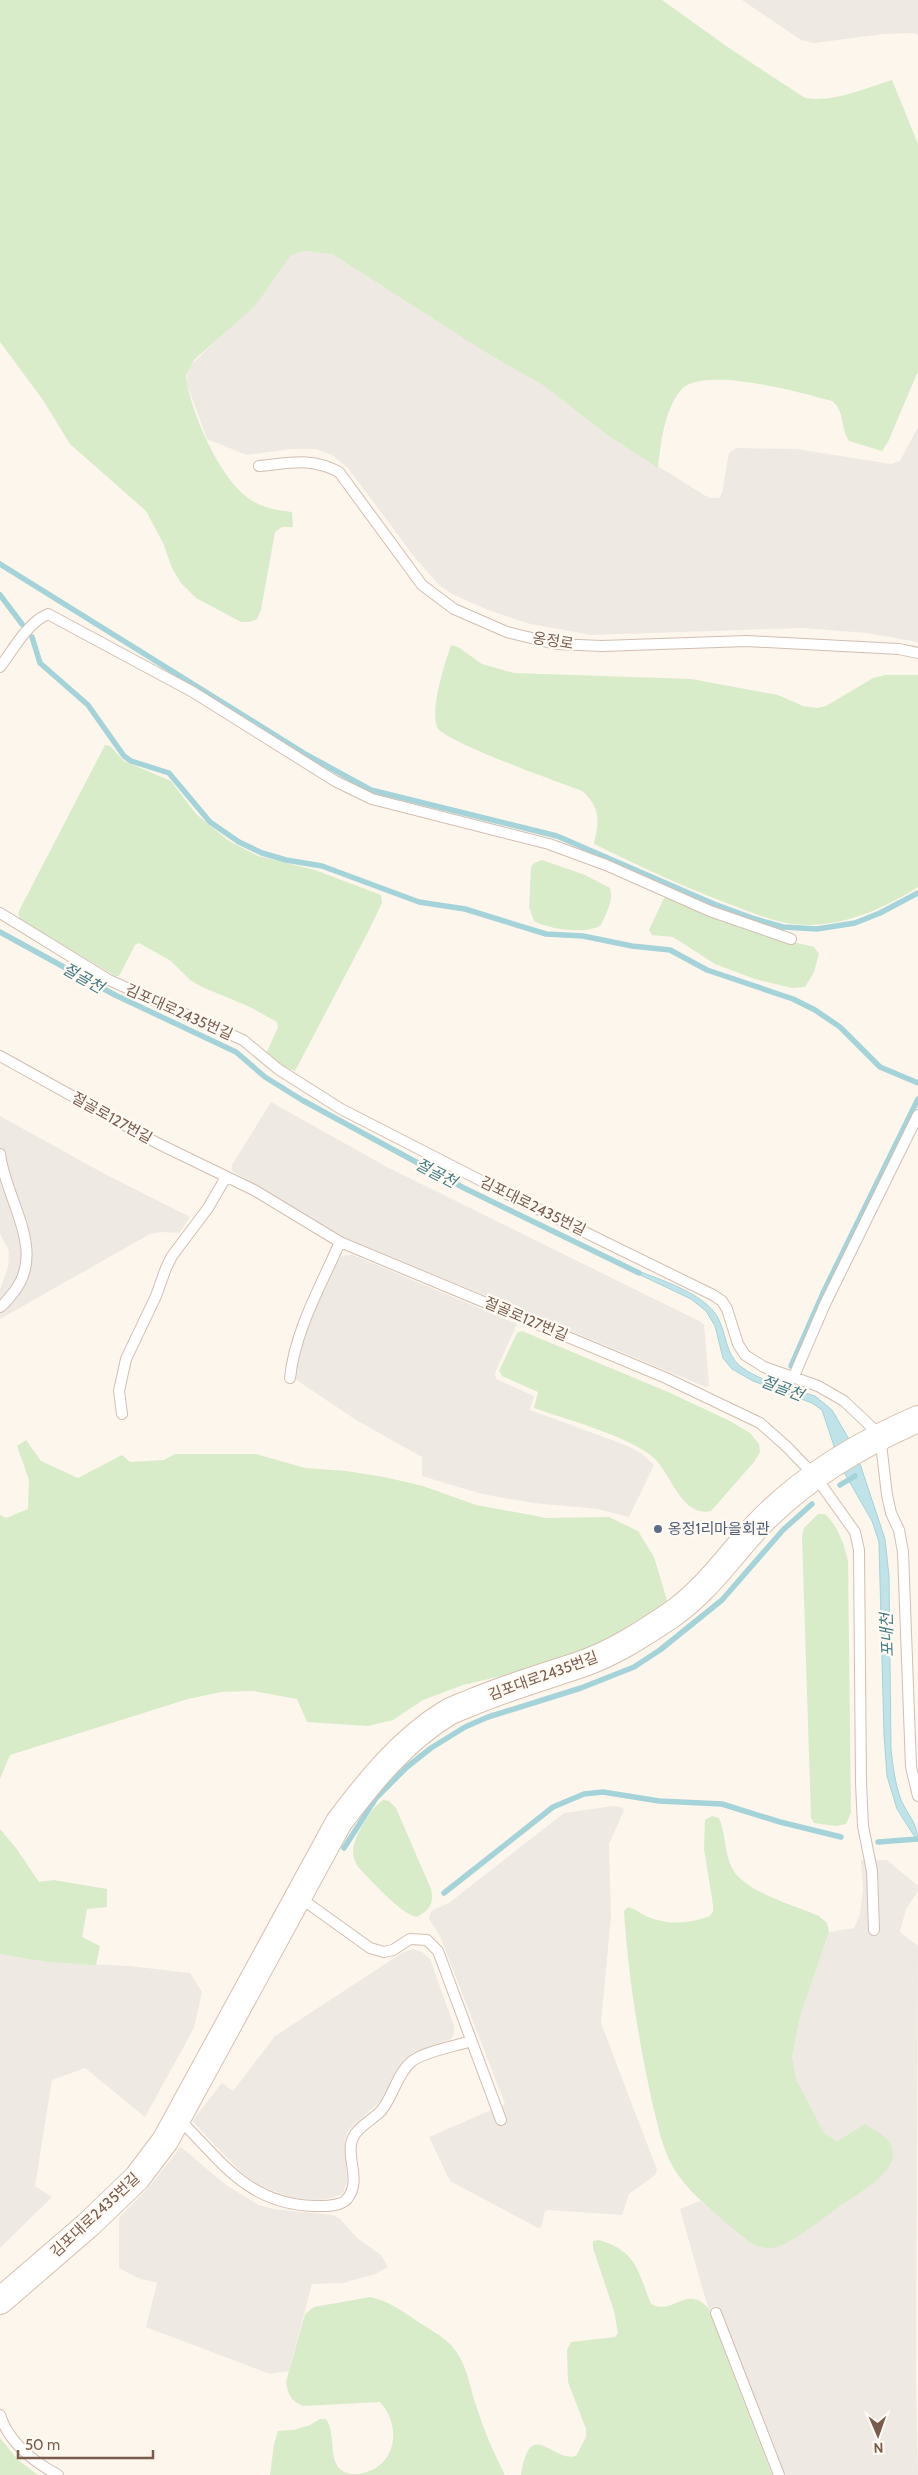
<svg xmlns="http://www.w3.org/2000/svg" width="918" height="2475" font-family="Cabin,'Noto Sans KR',sans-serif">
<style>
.industrial{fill:#efe9e4}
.green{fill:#d8ecc9}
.water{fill:#bfe3e8;stroke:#a5d3da}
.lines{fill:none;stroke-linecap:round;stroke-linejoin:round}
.stream{stroke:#a5d3da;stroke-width:5.5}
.lane-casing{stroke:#d1beb0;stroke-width:12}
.secondary-casing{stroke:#d6c0b0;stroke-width:28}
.lane{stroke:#fff;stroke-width:10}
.secondary{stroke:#fff;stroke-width:26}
.service-dot{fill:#5c6f8a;stroke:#fffaf3;stroke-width:2}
.labels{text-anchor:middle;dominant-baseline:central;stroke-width:4.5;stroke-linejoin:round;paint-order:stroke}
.street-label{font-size:15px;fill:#7a5c4d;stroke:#fffaf3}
.service-label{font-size:15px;fill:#4e5e75;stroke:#fffaf3;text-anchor:start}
.water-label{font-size:16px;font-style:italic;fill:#437c86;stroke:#fffaf3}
</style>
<rect width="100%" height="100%" fill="#fdf6ec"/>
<!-- industrial -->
<path class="industrial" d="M742,0H918V35L913,33L884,34L814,43L801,40Z
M319,250L332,254L485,352L544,386L606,434L709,498H719L722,493L729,453L736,448L797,449L891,464L900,461L918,427V642L867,633L802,628L591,635L526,623L486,609L454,595L439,585L415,558L348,468L332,455L316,449H292L247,455L207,439L187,384L188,368L265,292L291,255L305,251Z
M271,1102L387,1167L699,1321L704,1325L705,1335L709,1386L706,1387L341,1236L232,1171V1165Z
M0,1116L103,1173L190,1217L179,1233L162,1232L150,1234L0,1319V1289L8,1267L9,1251L0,1234Z
M346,1255H353L517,1324L495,1373L496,1379L534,1396L530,1410L628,1446L641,1453L654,1465L629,1517L598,1509L533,1503L482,1494L422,1476V1457L356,1420L295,1379L297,1361L305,1332L340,1257Z
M613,1806L621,1807L624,1810L609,1844L611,1916L601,2023L657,2170L655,2175L629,2194L622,2215L549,2210L545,2211L541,2228H538L450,2181L429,2137L505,2104L440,1936L429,1919L430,1914L433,1910L449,1903L564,1813Z
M861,1860H887L918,1886V1891L906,1909L900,1932L918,1946L916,2378L918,2475H772L708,2308L680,2209L700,2201L734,2228L865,2124L837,2141L830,2138L825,2134L797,2081L792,2057L800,2017L829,1932L854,1928L860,1914L863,1889Z
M413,1949L422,1952L430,1959L454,2026V2033L451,2039L412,2053L404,2060L380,2102L353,2125L347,2133L345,2142L347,2182L343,2193L335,2197L320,2200L292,2198L256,2184L240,2171L192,2121L222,2083L233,2091L275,2036L405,1951Z
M0,1954L46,1962L130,1966L190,1973L202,1992L194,2028L145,2117L85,2068L52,2080L35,2186L52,2197L0,2248Z
M181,2147L226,2185L259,2205L273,2209L332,2215L339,2218L357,2238L381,2255L388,2267L375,2274L343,2283L312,2284L289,2371L270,2374L146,2327L157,2283L138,2278L119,2268V2218L149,2187Z"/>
<!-- green -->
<path class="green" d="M0,0H662L729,48L805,98C834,103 865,88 892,80L918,144V371L888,442L882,451L849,441C840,428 845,411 832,401C803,393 700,364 680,391C664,412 661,442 658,468L606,434L544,386L485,352L332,254L305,251L291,255L256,305L194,360L186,376C190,411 219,477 248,498C261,508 276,510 292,512L293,527H282L275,532L261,610L257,619L249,622H241L196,598L181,583L172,568L163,543L146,511L70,444L43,400L0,342Z
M451,645L458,647L482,664L514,673L691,679L778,695L803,706L817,708L826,706L873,678L885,675H918V887C885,908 847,925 807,925C783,925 760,916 737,907C688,889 641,867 594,844C599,821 601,808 582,791C561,783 442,741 437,727C430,708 445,663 451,645Z
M105,745L110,746L124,761L171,781L196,814L229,841L258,856L315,870L381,895L382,903L368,932L295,1071L284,1067L267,1052L278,1027L277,1022L250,1007L202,987L190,980L171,961L139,943L135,945L119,976H115L21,920L18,914L21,907Z
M542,860L585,875L610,888C614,901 606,913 601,925C588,935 547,929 534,921L529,907L531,867L534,863Z
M664,898H668L761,934L814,947L819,954L814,972L805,987L792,988L755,979L715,964L673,937L652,935L649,930Z
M522,1331L668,1392L730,1421L750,1433L759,1444L760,1452L754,1462L711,1511C682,1518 671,1474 654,1458C631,1437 565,1419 534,1408L538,1392L502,1376L499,1371L517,1333Z
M26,1440L41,1461L78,1478L122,1455L130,1462L164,1460L175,1454H256L305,1468L346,1471L384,1477L423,1486L476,1505L547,1518L609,1517L638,1531L654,1557L667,1600L658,1610L598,1646L519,1672L463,1685L423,1700L393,1720L368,1726L307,1722L297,1699L253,1691L221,1692L188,1699L10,1755L0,1779V1515L6,1518L28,1509L29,1480L17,1446Z
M818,1514H825C838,1526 844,1544 848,1561L851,1813L846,1824L837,1826L814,1823L811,1818L802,1536L804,1528Z
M383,1800L389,1801L396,1808L431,1889C434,1904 430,1909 417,1917C400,1914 371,1880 358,1867C355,1862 353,1857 353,1851C354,1836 370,1809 383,1800Z
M712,1816L719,1818C726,1834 724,1852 732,1868C744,1892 795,1905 819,1916L827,1923L829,1932L800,2017L792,2057L797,2081L825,2134L837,2141L865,2124C873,2129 887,2136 891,2145C904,2169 856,2195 840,2206C823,2218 792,2244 773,2248C757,2251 741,2235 730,2226C709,2208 687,2191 673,2167C662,2148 658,2126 653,2106C639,2043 628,1976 624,1911L628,1907C636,1909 641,1914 648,1917C668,1925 690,1924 710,1916L713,1911V1905L704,1849L705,1820Z
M0,1829L16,1848L39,1882L54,1880L107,1889V1907L87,1909L82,1937L100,1946L96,1965L46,1962L0,1954Z
M599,2240C637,2251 638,2272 651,2304C674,2316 686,2284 708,2308L772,2475H521C530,2415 553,2463 576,2456L586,2437V2429L568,2382L567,2350L571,2342L615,2337L618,2333L614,2311L593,2248V2241Z
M370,2297C389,2301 401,2310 417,2321C429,2329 441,2335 451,2345C468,2364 469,2386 477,2408C484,2431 494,2453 505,2475H270L274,2444L278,2431L294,2430L310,2425L320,2419H326C336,2435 329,2453 338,2467C341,2471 346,2473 351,2474C394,2475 405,2429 380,2402L303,2406C291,2401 288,2395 286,2382L305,2314L314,2307Z
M0,2438L18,2460L38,2475H0Z"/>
<!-- water -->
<path class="water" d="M633,1269C658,1279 705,1293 718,1318C727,1335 725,1353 740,1366C760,1382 792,1388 815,1396L832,1410L850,1441L860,1464L885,1539L889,1576L891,1749C893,1767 895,1783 901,1800C908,1816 918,1823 918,1842L897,1809L887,1776L884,1735L879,1542L872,1521L841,1467L822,1410L812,1403L753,1381L732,1369L723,1358L715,1326L706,1311L691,1299L632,1271Z"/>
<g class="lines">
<!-- stream -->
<path class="stream" d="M0,564L307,755L371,790L557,836L714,904L755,919L783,927L817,929L855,923L880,913L918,893
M0,595L22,624
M32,637L40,663L88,705L124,756L131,761L169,773L210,822L239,842L262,853L286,860L322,866L419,902L465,909L546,934L583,936L632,946L670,950L707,970L793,999L815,1010L840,1027L880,1067L918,1083
M0,932L115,995L236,1052L265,1077L302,1100L462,1187L639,1273
M791,1366L823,1293L918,1099
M840,1485L855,1476
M878,1842L918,1839
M344,1848L376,1798L407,1767L431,1748L465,1727L488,1717L581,1688L634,1667L660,1650L722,1600L783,1530L812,1504
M444,1893L553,1807L584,1794L603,1792L659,1801L722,1804L780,1822L841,1837"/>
<!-- lane casing -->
<g class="lane-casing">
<path id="lane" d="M259,466C290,463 311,457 339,472L422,585L454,609L507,632L556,644L602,646L747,641L899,649L918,653
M0,667C13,650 27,623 48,614L193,692L335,781L372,799L549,844L606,865L710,911L791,939
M0,913L109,980L243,1040L278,1069L341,1109L505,1193L713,1295L722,1301L727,1309L738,1344L745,1355L764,1367L818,1386L844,1401L880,1435L887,1495L891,1513L899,1530L903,1552L911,1767L918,1796
M0,1056L157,1143L254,1190L340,1242L666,1378L760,1423L786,1446L815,1476L855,1532L859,1550L861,1783L863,1826L872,1871L874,1930
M0,1154C5,1199 48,1251 13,1293C9,1298 5,1304 0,1307
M794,1376L825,1304L918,1115
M290,1378C295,1330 321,1286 340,1242
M122,1414L119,1391L126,1359L156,1296L166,1268L172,1256L208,1208L226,1177
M299,1897L370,1948L384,1952L393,1950L410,1939L427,1940L438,1951L501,2120
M179,2119C222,2162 248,2204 314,2206C324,2206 340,2207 347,2199C361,2182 348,2162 351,2144C354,2128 370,2122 381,2111C393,2097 397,2074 411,2062C422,2052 456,2046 471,2041
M716,2313L779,2475
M0,2415C9,2443 34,2462 58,2475"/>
</g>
<!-- secondary casing -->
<g class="secondary-casing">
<path id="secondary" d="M0,2301L88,2225L137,2178L165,2141L339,1822C370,1781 402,1741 447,1713C456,1708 466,1705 475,1701C509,1687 543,1677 579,1665C612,1654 643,1634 671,1615C705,1592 730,1555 758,1525C802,1479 860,1444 918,1419"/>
</g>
<!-- lane -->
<use href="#lane" class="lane"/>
<!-- secondary -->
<use href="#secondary" class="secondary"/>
</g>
<!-- markers -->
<circle class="service-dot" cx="658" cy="1529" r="5"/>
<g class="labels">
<!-- street labels -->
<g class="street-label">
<text transform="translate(553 641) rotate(9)">옹정로</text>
<text transform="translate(179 1012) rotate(24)">김포대로2435번길</text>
<text transform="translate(112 1118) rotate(29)">절골로127번길</text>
<text transform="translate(533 1206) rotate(26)">김포대로2435번길</text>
<text transform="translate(526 1319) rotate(23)">절골로127번길</text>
<text transform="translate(543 1676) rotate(-20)">김포대로2435번길</text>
<text transform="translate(95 2215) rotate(-43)">김포대로2435번길</text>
</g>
<!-- service labels -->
<g class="service-label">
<text x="668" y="1529">옹정1리마을회관</text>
</g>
<!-- water labels -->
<g class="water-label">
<text transform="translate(83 978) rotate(29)">절골천</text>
<text transform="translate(436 1173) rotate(28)">절골천</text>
<text transform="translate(782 1388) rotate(21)">절골천</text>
<text transform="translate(887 1635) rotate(-92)">포내천</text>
</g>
</g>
<!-- north arrow -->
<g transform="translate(878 2435) rotate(178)" stroke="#fffaf3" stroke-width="4" paint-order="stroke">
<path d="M0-4L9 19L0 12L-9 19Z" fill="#7a5c4d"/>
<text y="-8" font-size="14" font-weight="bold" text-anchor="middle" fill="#7a5c4d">N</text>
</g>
<!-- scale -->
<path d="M18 2450v8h135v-8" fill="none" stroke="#7a5c4d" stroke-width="2.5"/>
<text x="25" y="2450" font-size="15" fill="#7a5c4d" stroke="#fffaf3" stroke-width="4" paint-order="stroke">50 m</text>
</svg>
